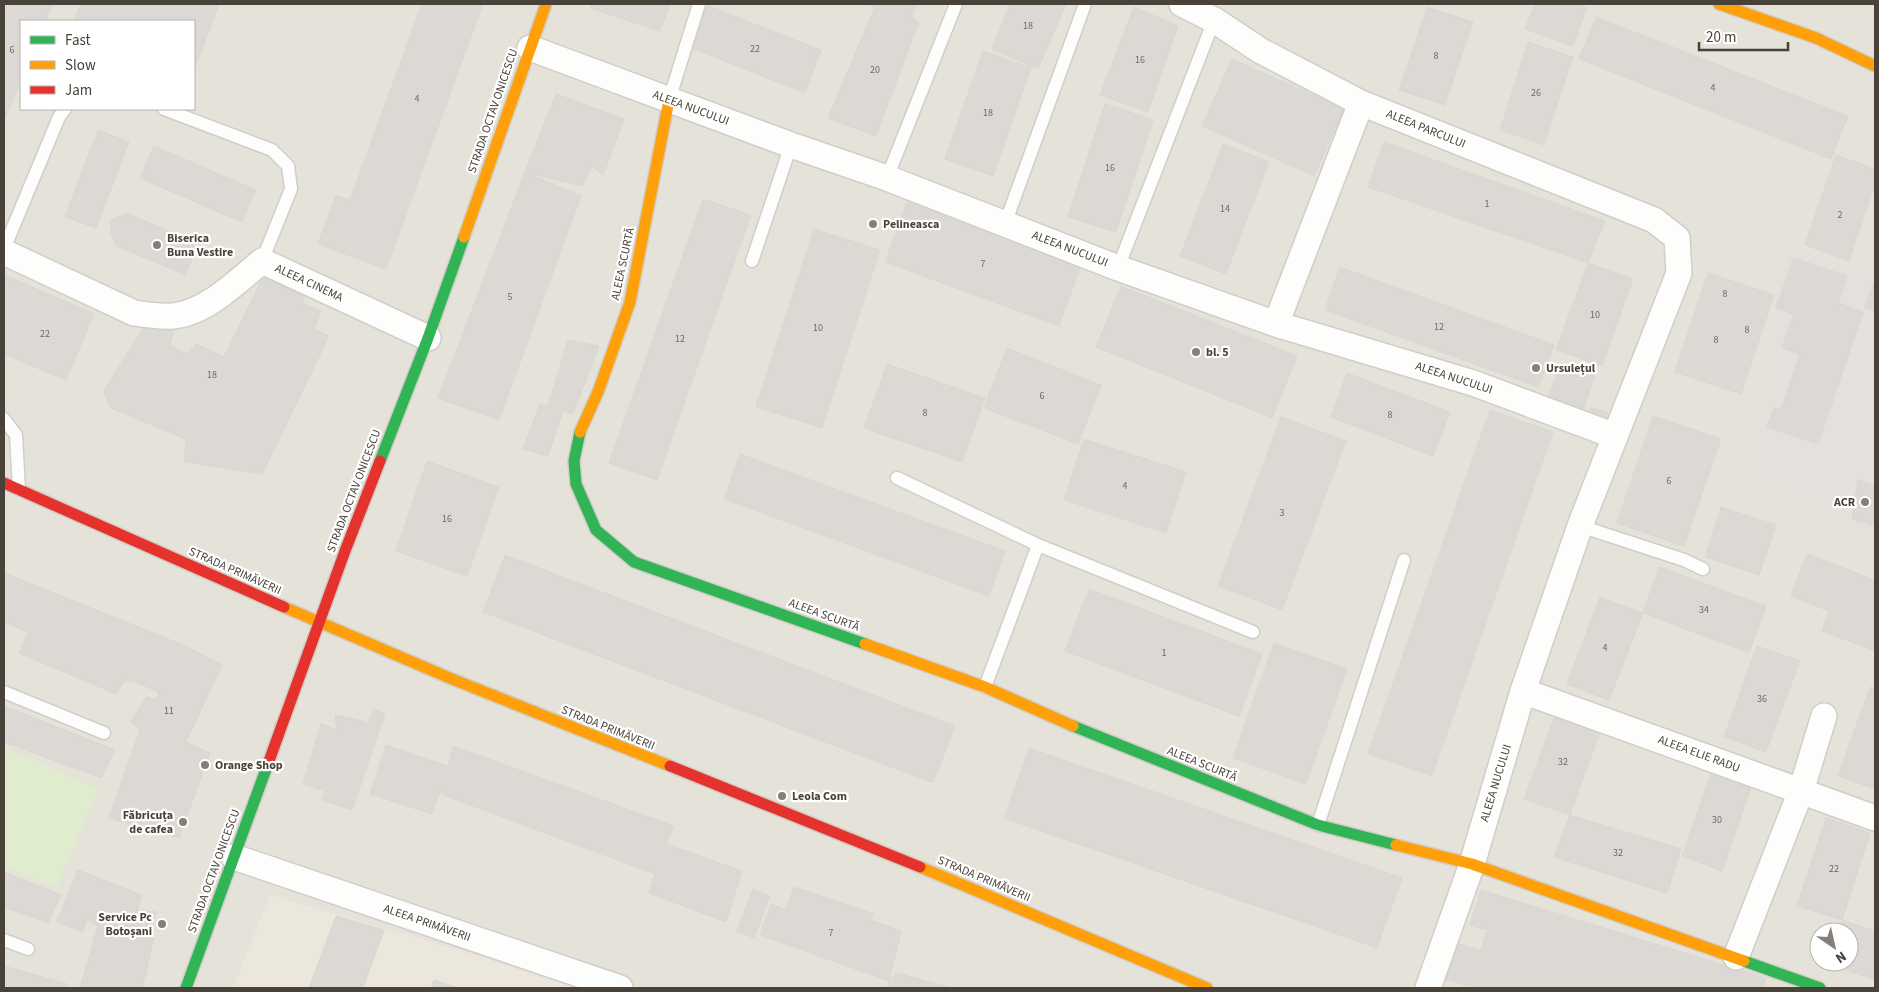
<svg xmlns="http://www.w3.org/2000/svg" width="1879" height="992" font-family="'Source Sans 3',sans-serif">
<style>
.residential{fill:#e5e2da;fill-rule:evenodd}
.industrial{fill:#e4e0dc}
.education{fill:#ece7dc}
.green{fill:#dfeccd}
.building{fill:#dcd9d5;stroke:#dad7d2}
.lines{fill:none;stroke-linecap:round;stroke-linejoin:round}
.lane-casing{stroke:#d0ceca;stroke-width:15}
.street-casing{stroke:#d0ceca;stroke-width:28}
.fast-casing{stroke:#d1cdc4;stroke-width:14}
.slow-casing{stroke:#d1cdc4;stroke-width:14}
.jam-casing{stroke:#d1cdc4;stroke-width:14}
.lane{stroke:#fdfdfc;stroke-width:12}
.street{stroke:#fdfdfc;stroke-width:25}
.fast{stroke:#30b455;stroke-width:11}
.slow{stroke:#ff9f0a;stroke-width:11}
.jam{stroke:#e5322d;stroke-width:11}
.poi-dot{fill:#847f77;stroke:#fff;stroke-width:2}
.labels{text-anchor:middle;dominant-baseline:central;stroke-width:4.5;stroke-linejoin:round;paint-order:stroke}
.number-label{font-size:10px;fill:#6e6860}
.street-label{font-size:12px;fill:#494238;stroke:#fff}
.poi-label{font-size:12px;font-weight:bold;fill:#494238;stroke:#fff;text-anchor:start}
</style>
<rect width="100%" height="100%" fill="#f2f0ed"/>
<!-- residential -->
<path class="residential" d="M4,4H1875V988H4ZM21,21H194V109H21ZM1819,932H1849V962H1819Z"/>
<!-- industrial -->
<path class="industrial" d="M1792,247L1824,260L1861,271L1875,250V535L1868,534L1753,476L1770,364L1779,273Z"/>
<!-- education -->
<path class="education" d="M270,895L473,954L574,988H233Z"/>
<!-- green -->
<path class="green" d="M6,748L99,789L56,888L4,867V753Z"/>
<!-- building -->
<path class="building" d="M4,4H53L46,21H21V79L4,121Z
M81,4H219L194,70V21H74Z
M422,4H483L386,269L318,244L336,195L350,200Z
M591,4H670L660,31L590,8Z
M869,4H916L912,17L919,22L876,136L828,118L875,7Z
M1010,4H1066L1038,69L992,49Z
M1535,4H1576L1587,8L1573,46L1525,29Z
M706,5L821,50L805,93L689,47Z
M1134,7L1178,26L1148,112L1100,95Z
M1427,7L1473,22L1445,105L1399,90Z
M1596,17L1848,116L1831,159L1579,59Z
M1528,42L1573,57L1544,145L1500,130Z
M983,51L1031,68L993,176L945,159Z
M1232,59L1344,109L1314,176L1202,126Z
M556,94L624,119L603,175L592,166L583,186L525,172Z
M1105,104L1153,120L1116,232L1068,217Z
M98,130L129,142L96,228L65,217Z
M1384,142L1605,221L1588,263L1368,187Z
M1223,144L1269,162L1226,274L1180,256Z
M154,146L256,190L242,222L140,178Z
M1836,155L1875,169V184L1849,261L1805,245Z
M525,172L581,196L499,420L438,398Z
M703,199L751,215L657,480L609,463Z
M907,202L1081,265L1059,326L885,262Z
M127,213L199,244L185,275L117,246L111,234V220Z
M814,229L880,250L822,428L756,407Z
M1793,258L1847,276L1838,303L1863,312L1818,444L1767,427L1774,408L1781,410L1800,354L1782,348L1794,314L1776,308Z
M1588,263L1633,279L1602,366L1556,350Z
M1340,267L1554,345L1538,387L1325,310Z
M1708,273L1774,295L1741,394L1675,372Z
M4,275L94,314L66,380L4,354Z
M264,275L308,291L302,303L321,311L314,329L329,336L262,474L184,462L186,439L111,408L103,392L147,322L174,329L170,345L187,354L196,344L224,357Z
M1875,280V311L1865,307Z
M1121,286L1297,356L1272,418L1096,347Z
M568,340L599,346L573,414L563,411L548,456L523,449L540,404L548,406Z
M1007,348L1101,385L1078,444L984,408Z
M887,364L985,398L962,462L864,428Z
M1561,364L1595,376L1583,410L1548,397Z
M1347,373L1450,412L1433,456L1331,417Z
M1591,407L1608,413L1605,425L1586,418Z
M1490,410L1553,432L1432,776L1368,754Z
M1653,416L1721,439L1684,546L1617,523Z
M1281,417L1346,441L1282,610L1218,586Z
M1084,439L1186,472L1166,533L1064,500Z
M740,454L1005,551L989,596L724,499Z
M427,461L499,487L467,576L396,551Z
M1858,480L1875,486V526L1852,519Z
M1721,507L1776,525L1759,575L1705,557Z
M1807,554L1875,580V651L1822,631L1829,611L1791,596Z
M505,555L955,726L933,783L483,612Z
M1659,567L1766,606L1749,653L1643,613Z
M4,573L183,645L222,665L186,742L210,753L179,838L109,818L140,729L130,722L147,697L155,700L160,693L141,684L125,680L116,694L19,653L28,632L4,622Z
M1089,589L1262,654L1239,716L1065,651Z
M1600,597L1643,613L1609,700L1567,684Z
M1274,643L1347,669L1306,784L1233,758Z
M1757,646L1800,661L1766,752L1724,737Z
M1870,687L1875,689V789L1838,776Z
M4,706L115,750L101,778L4,742Z
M374,709L385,714L352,810L322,800L325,791L303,784L321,724L337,730L335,715L359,720L368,724Z
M1557,710L1602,726L1570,815L1524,799Z
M386,745L448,766L453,746L674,826L666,844L742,871L726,922L649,893L655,874L446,796L440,791L432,814L370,794Z
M1029,748L1402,878L1377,948L1004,818Z
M1712,771L1752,785L1722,871L1682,856Z
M1570,815L1681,849L1667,893L1554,857Z
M1826,818L1870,833L1842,920L1797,906Z
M78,870L142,895L137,910L157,912L146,934L154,938L142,988H80L98,926L87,919L83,932L57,922Z
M4,872L61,895L48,923L4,907Z
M794,887L874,914L870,920L901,931L889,981L760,935L771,904L786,910Z
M753,889L770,896L754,938L737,931Z
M1481,890L1766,978L1763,988H1474L1443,978L1454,942L1481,951L1487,930L1470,925Z
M336,916L384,930L363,988H309Z
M1842,920L1875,931V980L1826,963L1849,962V932H1837Z
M4,966L67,984L66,988H4Z
M897,973L952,988H887L889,981Z
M434,980L458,988H431Z"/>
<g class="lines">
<!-- lane casing -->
<g class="lane-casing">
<path id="lane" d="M669,100L699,4
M164,109L272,150L288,166L291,189L262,261
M887,178L956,4
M1005,224L1085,4
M4,249L59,117L65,109
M752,261L791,145
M1118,268L1214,20
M4,419L16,435L19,489
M897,478L1038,545L1253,632
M1580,526L1684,560L1703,569
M985,687L1038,545
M4,692L104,733
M1318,825L1404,560
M4,940L28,949"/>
</g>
<!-- street casing -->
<g class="street-casing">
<path id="street" d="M1182,4L1214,20L1261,51L1361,103L1654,220L1677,238L1679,273L1580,526L1523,691L1472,864L1428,988
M530,48L791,145L887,178L1118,268L1276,324L1473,383L1615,436
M4,252L134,313C147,315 160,317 173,316C206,313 238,281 262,261L428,338
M1276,324L1361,103
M1523,691L1875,818
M234,857L620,988
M1736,957L1801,791L1824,716"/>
</g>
<!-- fast casing -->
<g class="fast-casing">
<path id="fast" d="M580,432L574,461L576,484L596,530L634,562L865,644
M380,461L428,338L464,237
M1073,726L1318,825L1396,845
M1744,961L1820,988
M186,988L269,761"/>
</g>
<!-- slow casing -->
<g class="slow-casing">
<path id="slow" d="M1719,4L1816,38L1875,66
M464,237L546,4
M580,432L598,392L630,302L669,100
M284,607L452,679L670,766
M865,644L985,687L1073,726
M1396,845L1472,864L1744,961
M920,867L1207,988"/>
</g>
<!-- jam casing -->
<g class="jam-casing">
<path id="jam" d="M4,483L284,607
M269,761L345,551L380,461
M670,766L920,867"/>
</g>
<!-- lane -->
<use href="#lane" class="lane"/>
<!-- street -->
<use href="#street" class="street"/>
<!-- fast -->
<use href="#fast" class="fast"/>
<!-- slow -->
<use href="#slow" class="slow"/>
<!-- jam -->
<use href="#jam" class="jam"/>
</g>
<!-- markers -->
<g class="poi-dot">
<circle cx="873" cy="224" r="5"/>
<circle cx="157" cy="245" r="5"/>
<circle cx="1196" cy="352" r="5"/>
<circle cx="1536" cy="368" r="5"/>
<circle cx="1865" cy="502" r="5"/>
<circle cx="205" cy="765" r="5"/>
<circle cx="782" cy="796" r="5"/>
<circle cx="183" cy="822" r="5"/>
<circle cx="162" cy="924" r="5"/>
</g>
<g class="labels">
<!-- number labels -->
<g class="number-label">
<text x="1028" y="26">18</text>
<text x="755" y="49">22</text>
<text x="12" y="50">6</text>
<text x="1436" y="56">8</text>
<text x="1140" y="60">16</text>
<text x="875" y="70">20</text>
<text x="1713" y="88">4</text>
<text x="1536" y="93">26</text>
<text x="417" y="99">4</text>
<text x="988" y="113">18</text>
<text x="1110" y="168">16</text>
<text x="1487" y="204">1</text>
<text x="1225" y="209">14</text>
<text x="1840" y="215">2</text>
<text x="983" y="264">7</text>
<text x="1725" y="294">8</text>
<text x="510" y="297">5</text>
<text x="1595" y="315">10</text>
<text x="1439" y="327">12</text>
<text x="818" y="328">10</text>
<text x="1747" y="330">8</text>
<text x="45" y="334">22</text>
<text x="680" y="339">12</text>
<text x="1716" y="340">8</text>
<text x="212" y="375">18</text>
<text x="1042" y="396">6</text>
<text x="925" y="413">8</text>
<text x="1390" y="415">8</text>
<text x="1669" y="481">6</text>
<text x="1125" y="486">4</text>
<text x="1282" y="513">3</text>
<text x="447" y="519">16</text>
<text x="1704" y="610">34</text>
<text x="1605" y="648">4</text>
<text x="1164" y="653">1</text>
<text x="1762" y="699">36</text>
<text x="169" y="711">11</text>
<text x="1563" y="762">32</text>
<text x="1717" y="820">30</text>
<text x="1618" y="853">32</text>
<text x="1834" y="869">22</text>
<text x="831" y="933">7</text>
</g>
<!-- street labels -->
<g class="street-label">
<text transform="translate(691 108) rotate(20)">ALEEA NUCULUI</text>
<text transform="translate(493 111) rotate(-71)">STRADA OCTAV ONICESCU</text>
<text transform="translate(1426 129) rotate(22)">ALEEA PARCULUI</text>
<text transform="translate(1070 249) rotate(21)">ALEEA NUCULUI</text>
<text transform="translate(623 264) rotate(-78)">ALEEA SCURTĂ</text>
<text transform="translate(309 283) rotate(25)">ALEEA CINEMA</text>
<text transform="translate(1454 378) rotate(18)">ALEEA NUCULUI</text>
<text transform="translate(354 491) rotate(-69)">STRADA OCTAV ONICESCU</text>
<text transform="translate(235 571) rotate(24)">STRADA PRIMĂVERII</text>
<text transform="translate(824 615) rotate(20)">ALEEA SCURTĂ</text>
<text transform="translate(608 728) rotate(22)">STRADA PRIMĂVERII</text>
<text transform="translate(1699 754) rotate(20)">ALEEA ELIE RADU</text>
<text transform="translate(1202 764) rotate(22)">ALEEA SCURTĂ</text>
<text transform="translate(1496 783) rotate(-73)">ALEEA NUCULUI</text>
<text transform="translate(214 871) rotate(-70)">STRADA OCTAV ONICESCU</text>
<text transform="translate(984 879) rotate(23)">STRADA PRIMĂVERII</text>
<text transform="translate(427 923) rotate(19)">ALEEA PRIMĂVERII</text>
</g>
<!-- poi labels -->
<g class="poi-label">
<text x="883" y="224">Pelineasca</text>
<text x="167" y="238">Biserica<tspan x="167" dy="14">Buna Vestire</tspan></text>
<text x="1206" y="352">bl. 5</text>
<text x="1546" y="368">Ursulețul</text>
<text x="1855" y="502" text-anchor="end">ACR</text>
<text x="215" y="765">Orange Shop</text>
<text x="792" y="796">Leola Com</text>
<text x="173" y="815" text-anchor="end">Făbricuța<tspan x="173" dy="14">de cafea</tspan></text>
<text x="152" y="917" text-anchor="end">Service Pc<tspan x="152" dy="14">Botoșani</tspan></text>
</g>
</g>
<!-- border -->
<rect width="1879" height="992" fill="none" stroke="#494238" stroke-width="10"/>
<!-- legend -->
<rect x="20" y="20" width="175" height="90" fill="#ffffff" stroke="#b6b3af"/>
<rect x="30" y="36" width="25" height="8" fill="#30b455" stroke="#b6b3af"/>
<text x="65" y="45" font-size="15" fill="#494238">Fast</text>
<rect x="30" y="61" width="25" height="8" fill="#ff9f0a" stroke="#b6b3af"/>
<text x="65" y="70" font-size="15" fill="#494238">Slow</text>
<rect x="30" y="86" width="25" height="8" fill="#e5322d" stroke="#b6b3af"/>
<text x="65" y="95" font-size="15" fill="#494238">Jam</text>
<!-- north arrow -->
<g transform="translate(1834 947) rotate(146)"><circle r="24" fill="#ffffff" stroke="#b6b3af"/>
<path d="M0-4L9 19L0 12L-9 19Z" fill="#847f77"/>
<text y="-8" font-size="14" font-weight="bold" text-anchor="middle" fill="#494238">N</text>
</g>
<!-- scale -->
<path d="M1699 42v8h89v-8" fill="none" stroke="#494238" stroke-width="2.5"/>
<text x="1706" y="42" font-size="15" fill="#494238" stroke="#ffffff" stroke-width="4" paint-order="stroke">20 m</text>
</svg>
